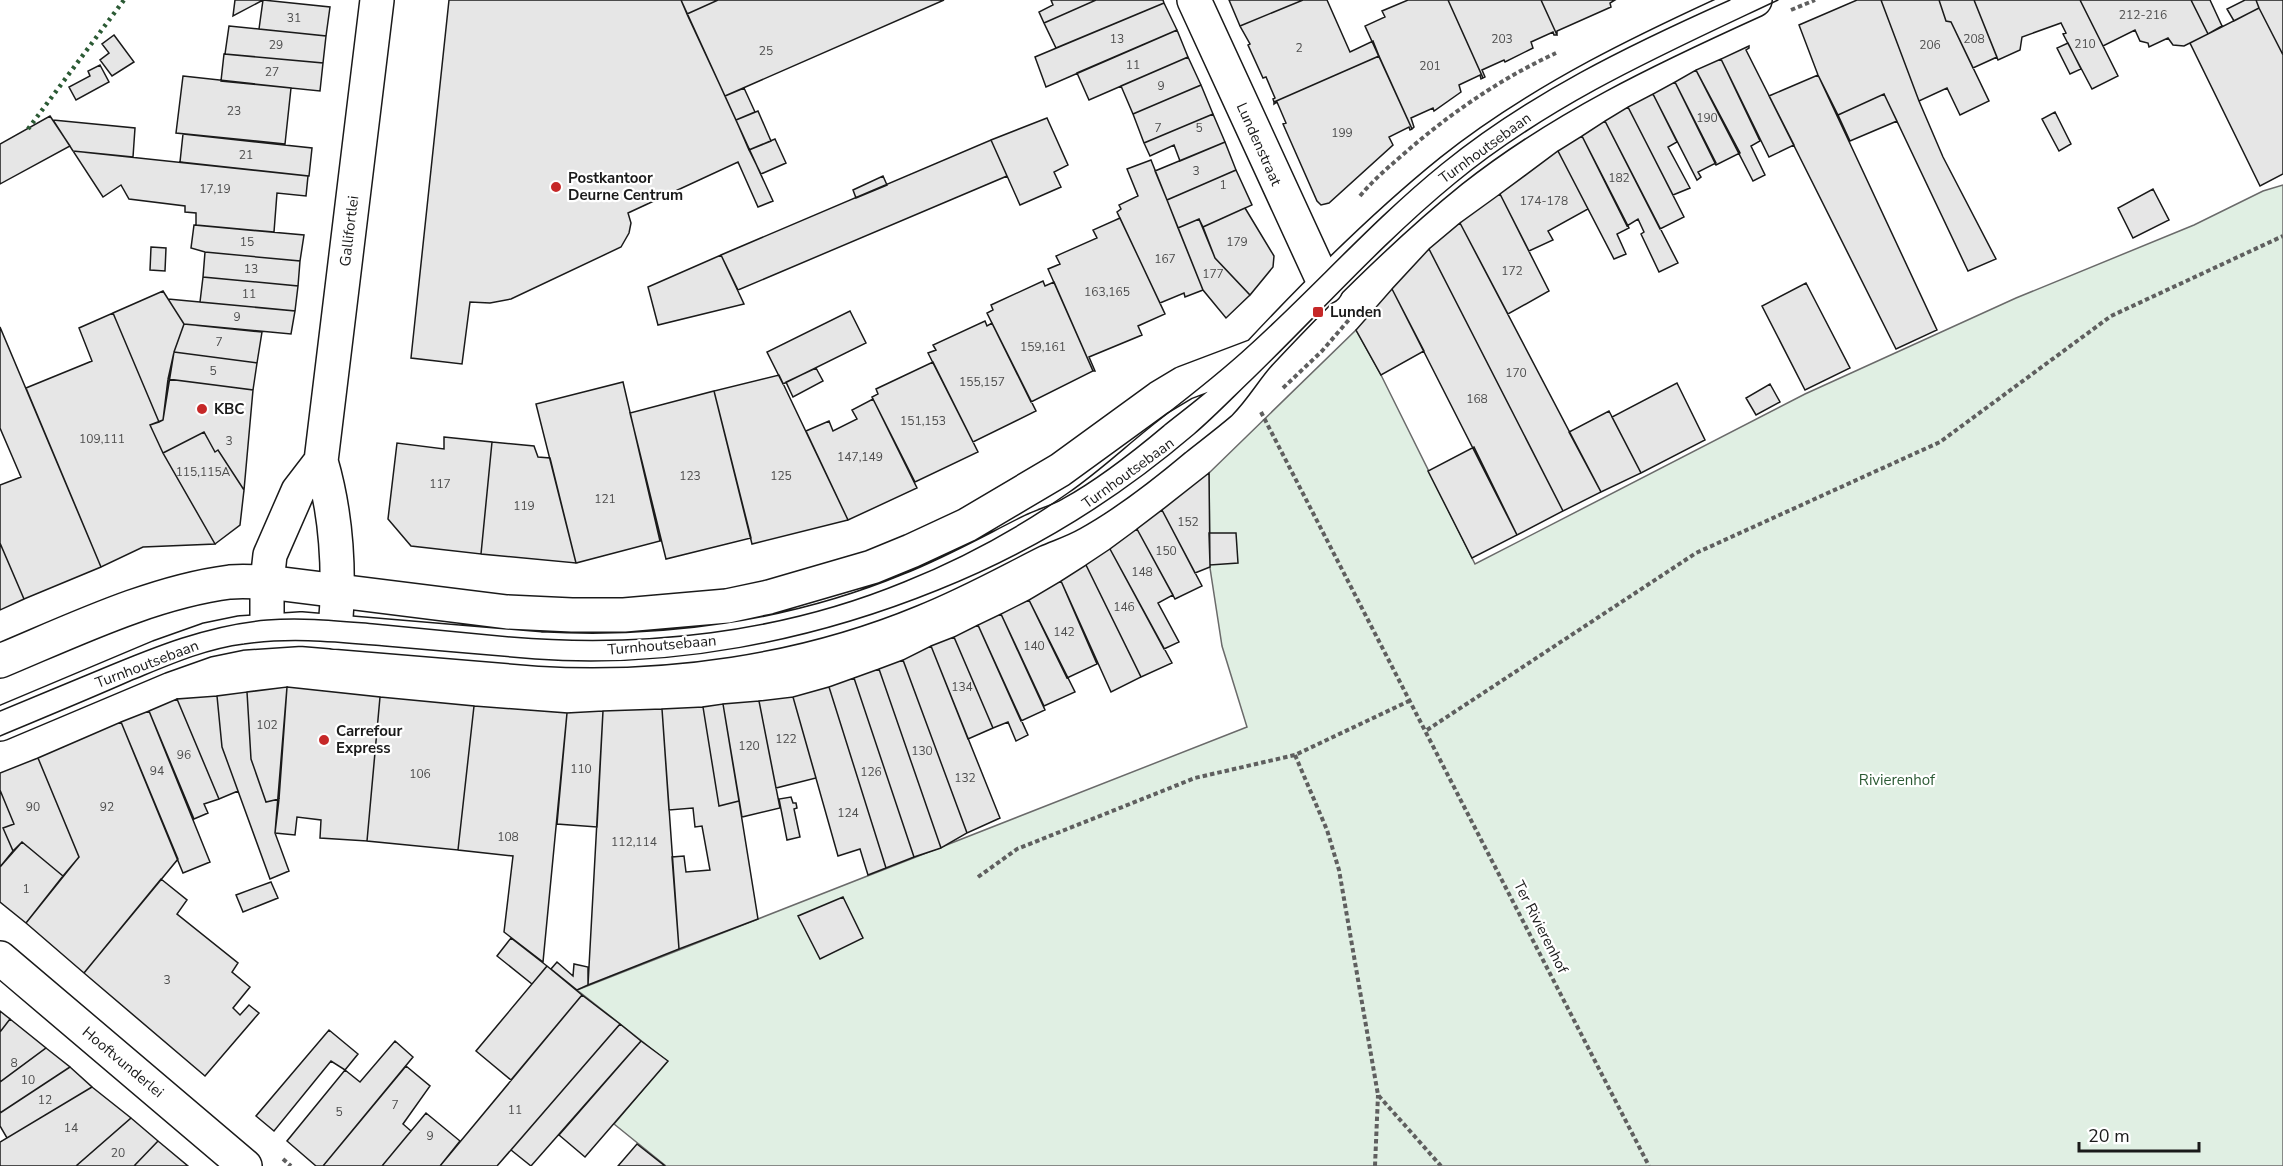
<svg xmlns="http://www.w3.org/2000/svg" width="2283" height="1166" font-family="'Nunito Sans',sans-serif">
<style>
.green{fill:#e0efe3;stroke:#6a6a6a;stroke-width:1.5}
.building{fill:#e6e6e6;stroke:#1a1a1a;stroke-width:1.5}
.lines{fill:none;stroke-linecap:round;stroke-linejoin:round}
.minor-casing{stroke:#1a1a1a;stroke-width:36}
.major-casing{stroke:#1a1a1a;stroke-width:36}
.path{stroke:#5f5f5f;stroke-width:4;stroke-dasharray:4.5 3;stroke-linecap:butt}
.minor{stroke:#fff;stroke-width:33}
.major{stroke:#fff;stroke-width:33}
.tram{stroke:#1a1a1a;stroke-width:1.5}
.hedge{stroke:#2b5a34;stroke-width:4.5;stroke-dasharray:3 4.5;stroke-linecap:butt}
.poi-dot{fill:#c62828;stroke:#fff;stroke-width:2}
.labels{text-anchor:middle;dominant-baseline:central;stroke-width:4.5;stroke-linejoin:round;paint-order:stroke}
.number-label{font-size:12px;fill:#4d4d4d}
.street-label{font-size:15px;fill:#1a1a1a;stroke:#fff}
.poi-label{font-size:15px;font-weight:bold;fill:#1a1a1a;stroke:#fff;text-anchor:start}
.park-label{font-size:15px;fill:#2b5a34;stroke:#fff}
</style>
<rect width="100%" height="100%" fill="#fff"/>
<!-- green -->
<path class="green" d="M2283,185V1166H666L614,1124L667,1061L577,990L1247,727L1222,646L1210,568L1209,473L1356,330L1381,375L1475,564L1805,394L2016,298L2194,225L2263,191Z"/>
<!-- building -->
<path class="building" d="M235,0H263L233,16Z
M263,0L330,7L326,36L259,29Z
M449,0H681L773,201L758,207L738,162L628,213L631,223L629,233L621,247L511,299L490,303L470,302L462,364L411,358Z
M681,0H718L687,14Z
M718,0H944L725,96L687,14Z
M1051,0H1096L1044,23L1039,12L1053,5Z
M1096,0H1163L1164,3L1056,48L1044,23Z
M1229,0H1303L1240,26Z
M1303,0H1327L1350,52L1373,41L1379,56L1274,102L1273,99L1275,98L1266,77L1263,78L1248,45L1250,44L1240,26Z
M1408,0H1448L1483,78L1481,79L1480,75L1459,85L1461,92L1434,111L1433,108L1411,118L1414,127L1412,129L1365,26L1385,17L1382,11Z
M1448,0H1541L1557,35H1554L1553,32L1531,42L1533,48L1505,62L1504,60L1482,70L1485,77L1483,78Z
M1541,0H1615L1610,3L1611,7L1557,31V35Z
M1857,0H1881L1919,101L1943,157L1996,259L1968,271L1884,94L1838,115L1818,75L1799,25Z
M1881,0H1939L1946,21L1951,22L1989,101L1960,115L1947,88L1919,101Z
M1939,0H1974L1997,57L1973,68L1951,22L1946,21Z
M1974,0H2080L2118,76L2092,89L2063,34L2066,33L2061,23L2022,37L2020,50L1998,60Z
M2080,0H2191L2208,34L2184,46L2173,45L2168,38L2149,47L2148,43L2140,41L2135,30L2103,46Z
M2191,0H2210L2222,26L2208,34Z
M2245,0H2256L2259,8L2234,21L2227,9Z
M2256,0H2283V55L2259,8Z
M1164,3L1177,30L1046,87L1035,57Z
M2259,8L2283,55V174L2260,186L2190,43Z
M229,26L326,36L323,63L225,54Z
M1177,30L1188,57L1089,100L1077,73Z
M114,35L134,62L112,76L100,60L109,53L102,44Z
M2068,43L2081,69L2070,74L2057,48Z
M1749,46V48L1746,50L1794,145L1769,157L1721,59Z
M224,54L323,63L320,91L221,81Z
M1379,56L1412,129L1410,130L1409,127L1389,137L1393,145L1329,203L1321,205L1317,201L1283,124L1286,123L1277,102L1274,104V102Z
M1188,57L1201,85L1133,114L1121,86Z
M1721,59L1760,141L1751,146L1765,175L1753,181L1696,70Z
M100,65L109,82L76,100L69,87L90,76L88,71Z
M1696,70L1740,153L1716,165L1675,82Z
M1818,75L1937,330L1896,349L1769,96Z
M183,76L291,88L285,144L176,133Z
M1675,82L1716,163L1698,172L1701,177L1697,180L1653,94Z
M1201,85L1213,114L1144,143L1133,114Z
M744,88L755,112L736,120L725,96Z
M1653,94L1677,142L1668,147L1690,188L1673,195L1628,107Z
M1884,94L1897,121L1850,141L1838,115Z
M1628,107L1684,217L1660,229L1605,121Z
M758,111L771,141L749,150L736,120Z
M2055,112L2071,144L2059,151L2042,119Z
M1213,114L1225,142L1180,161L1174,145L1150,156L1144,143Z
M50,116L70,146L0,184V144Z
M1047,118L1068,165L1054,172L1061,187L1020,205L991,140Z
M53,120L135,128L133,157L73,151Z
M1605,121L1678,263L1659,272L1641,234L1644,232L1638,219L1627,226L1582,136Z
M183,134L312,148L309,176L180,162Z
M1582,136L1629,228L1617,234L1626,254L1614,259L1558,151Z
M775,139L786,163L761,174L749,150Z
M991,140L1007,176L738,290L721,255Z
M1225,142L1236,170L1167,200L1155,171Z
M73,151L308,176L306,196L277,193L274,232L196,225V213L185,212V206L129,199L121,185L103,197Z
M1558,151L1588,209L1548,231L1553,240L1529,251L1500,194Z
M1151,160L1203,290L1185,297L1184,293L1160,303L1117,212L1121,209L1119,205L1138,196L1127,169Z
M1236,170L1252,205L1203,227L1199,219L1178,228L1167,200Z
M883,176L887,185L856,198L853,190Z
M2153,189L2169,220L2133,238L2118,208Z
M1500,194L1549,291L1508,314L1460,223Z
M1245,208L1274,256L1273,267L1250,295L1215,258L1203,227Z
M1120,218L1165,314L1138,326L1142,335L1089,357L1095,371H1093L1048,269L1060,264L1056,256L1097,238L1093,230Z
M1199,219L1215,258L1250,295L1226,318L1203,290L1178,228Z
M1460,223L1601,492L1563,511L1429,249Z
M194,225L304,235L300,261L205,252L191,248Z
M151,247L166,248L165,271L150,270Z
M1429,249L1563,511L1517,535L1392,289Z
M205,252L300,261L298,286L203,277Z
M721,255L744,304L658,325L648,287Z
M203,277L298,286L295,311L200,302Z
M1043,281L1045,286L1054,282L1093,371L1031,402L987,313L993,310L991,305Z
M1806,283L1850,368L1805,390L1762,306Z
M1392,289L1424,351L1381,375L1356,330Z
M163,291L184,324L174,352L163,420L159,422L113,313Z
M168,299L295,311L291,334L184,324Z
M850,311L866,343L783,384L767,352Z
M113,313L159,422L150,425L163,453L215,544L143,547L101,567L26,388L92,361L79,328Z
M985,321L987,326L992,323L1036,411L973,442L928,353L936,350L933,345Z
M184,324L262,332L257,363L174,352Z
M0,327L101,567L24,599L0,543V485L21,477L0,428Z
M174,352L257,363L253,390L168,379Z
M933,362L978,452L915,482L872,397L878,394L876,389Z
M816,368L823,381L793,397L786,382Z
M779,375L848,520L752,544L714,391Z
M168,379L253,390L244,490L218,450L215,452L204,432L163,453L150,425L163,420Z
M623,382L660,541L576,563L536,404Z
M1677,383L1705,440L1641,473L1612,417Z
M1770,384L1780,402L1756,415L1746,398Z
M714,391L751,538L666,559L630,413Z
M873,399L917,488L848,520L806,431L829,421L833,431L857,419L852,410Z
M1609,411L1641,473L1601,492L1569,432Z
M204,432L215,452L218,450L244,490L240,525L215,544L163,453Z
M444,437L492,442L481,554L411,546L388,519L397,443L444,449Z
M492,442L534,446L538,457L550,458L576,563L481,554Z
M1474,447L1517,535L1472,558L1428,471Z
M1209,473L1210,567L1195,573L1162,510Z
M1162,510L1202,586L1175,599L1137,529Z
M1137,529L1173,595L1158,603L1179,642L1164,649L1110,549Z
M1209,533H1236L1238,563L1210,565Z
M0,543L24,599L0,610Z
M1110,549L1172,663L1141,677L1086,565Z
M1086,565L1141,677L1111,692L1061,581Z
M1061,581L1097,664L1067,678L1029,600Z
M1029,600L1075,692L1044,706L1001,614Z
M1001,614L1045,710L1021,721L978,625Z
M978,625L1028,735L1016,741L1008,722L993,728L954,637Z
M954,637L993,728L968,739L931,646Z
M931,646L1000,818L967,833L903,660Z
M903,660L967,833L941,848L879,669Z
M879,669L941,848L914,857L854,678Z
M854,678L914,857L886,868L829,687Z
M287,687L279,799L266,802L251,759L247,692Z
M287,687L380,697L367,841L320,838L321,820L297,817L295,835L275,833Z
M829,687L886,868L868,875L860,849L838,856L793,697Z
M247,692L251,759L266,802L279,799L275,833L289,871L270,879L222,747L217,696Z
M217,696L222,747L238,791L219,799L177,699Z
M380,697L474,706L458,850L367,841Z
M793,697L816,778L776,788L759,701Z
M177,699L219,799L204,804L208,813L194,819L149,711Z
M759,701L780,808L742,817L723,704Z
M723,704L739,801L719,806L703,707Z
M474,706L567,713L543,962L504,932L513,856L458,850Z
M703,707L719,806L739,801L758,919L679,949L672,857L684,856L686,872L710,870L702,826L695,827L693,808L669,810L662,709Z
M662,709L679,949L588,985L603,711Z
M149,711L210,862L183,873L121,722Z
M603,711L597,827L557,824L567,713Z
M121,722L178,859L84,973L26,923L79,857L38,758Z
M38,758L79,857L63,876L22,842L13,851L3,828L14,824L0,790V773Z
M0,790L14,824L3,828L13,851L0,867Z
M791,797L793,803H796L797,808L794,809L800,837L787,840L779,799Z
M22,842L63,876L26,923L0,902V867Z
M161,879L187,900L177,914L238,963L232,972L250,987L233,1008L240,1015L249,1005L259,1013L205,1076L84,973Z
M271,882L278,898L243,912L236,895Z
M843,897L863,938L820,959L798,916Z
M511,938L547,966L532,984L497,956Z
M557,962L573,976L574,964L588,967V985L577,990L551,969Z
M547,966L582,995L511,1080L476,1051Z
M582,995L620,1024L497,1166H440Z
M0,1011L10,1019L0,1032Z
M10,1019L46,1048L0,1082V1032Z
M620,1024L641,1041L531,1166L511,1150Z
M329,1030L358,1054L345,1070L331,1061L274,1131L256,1116Z
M395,1041L413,1057L323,1166H316L287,1141L345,1070L360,1082Z
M641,1041L668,1061L585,1157L559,1135Z
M46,1048L70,1067L0,1113V1082Z
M406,1066L430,1086L403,1124L411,1131L382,1166H323Z
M70,1067L92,1087L7,1138L0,1126V1113Z
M92,1087L131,1118L76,1166H0V1142Z
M426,1113L460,1141L440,1166H382Z
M131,1118L158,1141L134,1166H76Z
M158,1141L188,1166H134Z
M637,1144L665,1166H618Z"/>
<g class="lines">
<!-- minor casing -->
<g class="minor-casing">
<path id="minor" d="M1194,0L1326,287
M267,630V582L270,555L298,491L321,461
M335,632C340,575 337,516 321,461L377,0
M0,958L245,1166"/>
</g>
<!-- major casing -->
<g class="major-casing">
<path id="major" d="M0,661C72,631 152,592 230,582C242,581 255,582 267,582L507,612L572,615H624L727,606L769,597L872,567L911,551L967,525L1060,470L1159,398L1184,383L1258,355
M0,724L159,657L207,640L241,633L301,629L540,649C665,656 794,638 910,590C953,573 992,551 1032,531C1045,525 1059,521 1071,514C1109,493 1143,466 1175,439C1190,427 1206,415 1220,403C1235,388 1246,368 1260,353C1319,290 1384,225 1451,171C1543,98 1649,48 1755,0"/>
</g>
<!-- path -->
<path class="path" d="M1791,10L1815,0
M1360,196C1374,179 1390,166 1407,151C1452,112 1502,78 1556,53
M1283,388L1322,351L1353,315
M1261,412L1649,1166
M1427,730L1696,553L1940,442L2111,316L2283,236
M1295,755L1327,830L1339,870L1378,1095L1441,1166
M978,877L1017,849L1195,778L1295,755L1409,701
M283,1159L291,1166
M1375,1166L1378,1095"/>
<!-- minor -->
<use href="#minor" class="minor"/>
<!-- major -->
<use href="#major" class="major"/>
<!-- tram -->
<path class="tram" d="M0,711C33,697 66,684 99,670C154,647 208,625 267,620C303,617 339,621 375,624C420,628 465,633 511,637C644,648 780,633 904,582C961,559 1017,529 1068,493C1100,471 1128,444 1159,420C1190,396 1221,372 1250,345C1315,286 1373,220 1442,164C1528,94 1629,45 1730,0
M0,736C43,718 87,700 130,681C167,666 204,649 244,644C291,637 337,642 384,646C434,650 485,655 535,659C671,669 812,641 938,590C1031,553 1118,499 1194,434C1215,416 1233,397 1253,378C1320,313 1383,242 1455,183C1552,103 1666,53 1778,0"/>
<!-- hedge -->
<path class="hedge" d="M28,129L124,0"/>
</g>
<!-- markers -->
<g class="poi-dot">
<circle cx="556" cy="187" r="6"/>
<rect x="1312" y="306" width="12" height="12" rx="3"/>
<circle cx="202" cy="409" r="6"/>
<circle cx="324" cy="740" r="6"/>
</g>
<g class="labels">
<!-- number labels -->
<g class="number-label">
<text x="2143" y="15">212-216</text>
<text x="294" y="18">31</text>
<text x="1117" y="39">13</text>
<text x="1502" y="39">203</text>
<text x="1974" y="39">208</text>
<text x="2085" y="44">210</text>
<text x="276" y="45">29</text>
<text x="1930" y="45">206</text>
<text x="1299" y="48">2</text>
<text x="766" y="51">25</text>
<text x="1133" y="65">11</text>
<text x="1430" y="66">201</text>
<text x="272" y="72">27</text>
<text x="1161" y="86">9</text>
<text x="234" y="111">23</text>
<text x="1707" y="118">190</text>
<text x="1158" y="128">7</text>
<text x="1199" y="128">5</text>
<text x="1342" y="133">199</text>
<text x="246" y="155">21</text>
<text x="1196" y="171">3</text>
<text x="1619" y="178">182</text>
<text x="1223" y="185">1</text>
<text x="215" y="189">17,19</text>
<text x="1544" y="201">174-178</text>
<text x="247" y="242">15</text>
<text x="1237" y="242">179</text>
<text x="1165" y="259">167</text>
<text x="251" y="269">13</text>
<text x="1512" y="271">172</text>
<text x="1213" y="274">177</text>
<text x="1107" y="292">163,165</text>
<text x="249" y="294">11</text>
<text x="237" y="317">9</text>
<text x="219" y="342">7</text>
<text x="1043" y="347">159,161</text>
<text x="213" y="371">5</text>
<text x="1516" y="373">170</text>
<text x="982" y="382">155,157</text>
<text x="1477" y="399">168</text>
<text x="923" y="421">151,153</text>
<text x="102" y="439">109,111</text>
<text x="229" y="441">3</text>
<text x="860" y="457">147,149</text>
<text x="203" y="472">115,115A</text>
<text x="690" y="476">123</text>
<text x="781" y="476">125</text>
<text x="440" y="484">117</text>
<text x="605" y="499">121</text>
<text x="524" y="506">119</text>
<text x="1188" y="522">152</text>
<text x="1166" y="551">150</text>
<text x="1142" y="572">148</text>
<text x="1124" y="607">146</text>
<text x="1064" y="632">142</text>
<text x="1034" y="646">140</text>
<text x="962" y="687">134</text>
<text x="267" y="725">102</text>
<text x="786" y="739">122</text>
<text x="749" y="746">120</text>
<text x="922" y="751">130</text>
<text x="184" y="755">96</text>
<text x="581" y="769">110</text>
<text x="157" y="771">94</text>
<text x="871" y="772">126</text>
<text x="420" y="774">106</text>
<text x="965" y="778">132</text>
<text x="33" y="807">90</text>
<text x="107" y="807">92</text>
<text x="848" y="813">124</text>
<text x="508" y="837">108</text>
<text x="634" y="842">112,114</text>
<text x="26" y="889">1</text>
<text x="167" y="980">3</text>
<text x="14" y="1063">8</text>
<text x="28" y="1080">10</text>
<text x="45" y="1100">12</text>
<text x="395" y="1105">7</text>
<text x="515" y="1110">11</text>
<text x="339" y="1112">5</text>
<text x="71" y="1128">14</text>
<text x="430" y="1136">9</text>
<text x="118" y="1153">20</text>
</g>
<!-- street labels -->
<g class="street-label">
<text transform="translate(1259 144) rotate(66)">Lundenstraat</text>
<text transform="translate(1485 148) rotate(-36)">Turnhoutsebaan</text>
<text transform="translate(349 231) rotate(-83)">Gallifortlei</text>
<text transform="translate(1128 473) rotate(-36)">Turnhoutsebaan</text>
<text transform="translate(662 645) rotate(-5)">Turnhoutsebaan</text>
<text transform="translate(147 664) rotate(-21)">Turnhoutsebaan</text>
<text transform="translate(1541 927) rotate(63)">Ter Rivierenhof</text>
<text transform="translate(123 1062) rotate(40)">Hooftvunderlei</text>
</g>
<!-- poi labels -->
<g class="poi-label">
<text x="568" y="178">Postkantoor<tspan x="568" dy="17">Deurne Centrum</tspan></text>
<text x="1330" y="312">Lunden</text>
<text x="214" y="409">KBC</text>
<text x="336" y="731">Carrefour<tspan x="336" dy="17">Express</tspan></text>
</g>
<!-- park labels -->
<g class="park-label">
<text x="1897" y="780">Rivierenhof</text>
</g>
</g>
<!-- scale -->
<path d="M2079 1142v9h120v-9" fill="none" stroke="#1a1a1a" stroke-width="3"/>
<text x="2088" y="1142" font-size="18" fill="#1a1a1a" stroke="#ffffff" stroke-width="4.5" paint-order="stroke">20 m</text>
</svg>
